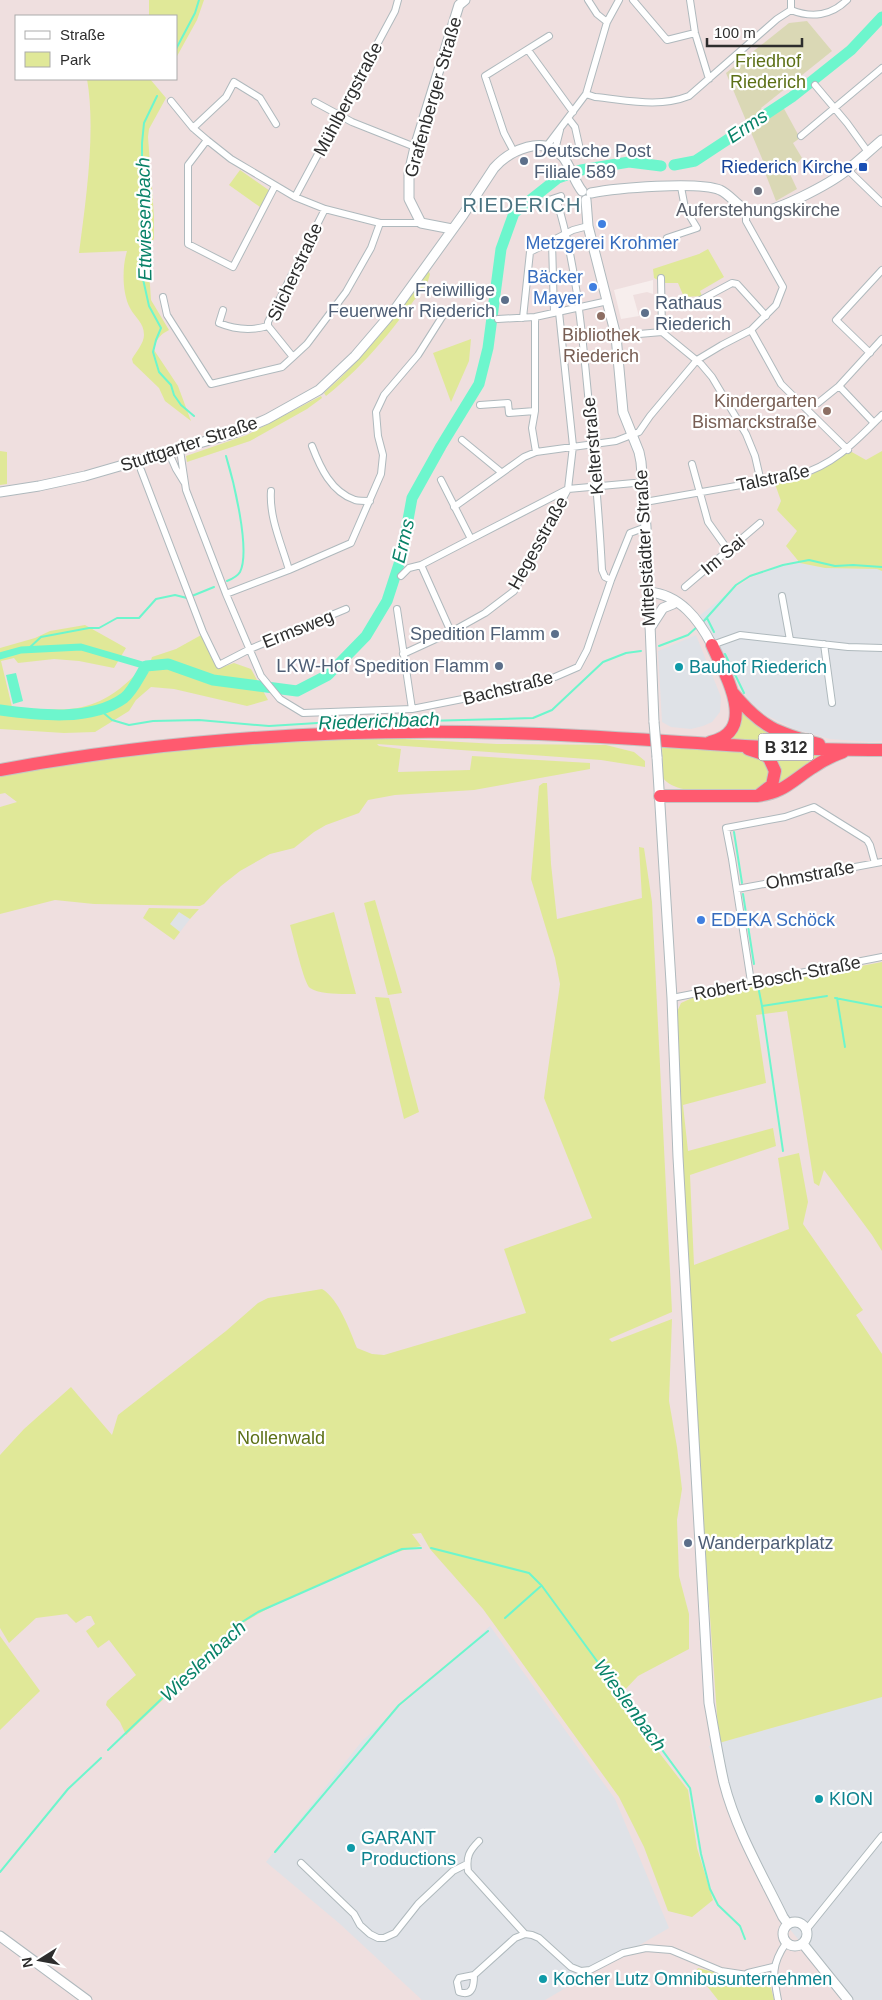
<svg xmlns="http://www.w3.org/2000/svg" width="882" height="2000" font-family="Arial,sans-serif">
<style>
.industrial{fill:#dfe2e7}
.green{fill:#e0e898}
.cemetery{fill:#dad8b5}
.plaza{fill:#f7eeed}
.water{fill:#6df6cd}
.lines{fill:none;stroke-linecap:round;stroke-linejoin:round}
.stream{stroke:#6df6cd;stroke-width:2}
.canal{stroke:#6df6cd;stroke-width:7}
.river{stroke:#6df6cd;stroke-width:11}
.street-casing{stroke:#afb9bd;stroke-width:8}
.secondary-casing{stroke:#afb9bd;stroke-width:11}
.highway-casing{stroke:#c4c4c4;stroke-width:14}
.street{stroke:#fff;stroke-width:6}
.secondary{stroke:#fff;stroke-width:9}
.highway{stroke:#ff5a6f;stroke-width:12}
.secondary-bridge-casing{stroke:#afb9bd;stroke-width:11;stroke-linecap:butt}
.secondary-bridge{stroke:#fff;stroke-width:9}
.service-dot{fill:#5c6f8a;stroke:#fff;stroke-width:2}
.transit-dot{fill:#1a4fb4;stroke:#fff;stroke-width:2}
.worship-dot{fill:#6b7280;stroke:#fff;stroke-width:2}
.shop-dot{fill:#3f7fe0;stroke:#fff;stroke-width:2}
.education-dot{fill:#8d6e63;stroke:#fff;stroke-width:2}
.culture-dot{fill:#0f9aa8;stroke:#fff;stroke-width:2}
.labels{text-anchor:middle;dominant-baseline:central;stroke-width:4.5;stroke-linejoin:round;paint-order:stroke}
.shield{fill:#fff;stroke:#6c6c6c;stroke-width:1}
.shield-label{font-size:16px;font-weight:bold;fill:#2d2d2d}
.park-label{font-size:18px;fill:#5c7016;stroke:#fff}
.street-label{font-size:18px;fill:#2d2d2d;stroke:#fff}
.service-label{font-size:18px;fill:#4e5e75;stroke:#fff;text-anchor:start}
.transit-label{font-size:18px;fill:#164399;stroke:#fff;text-anchor:end}
.worship-label{font-size:18px;fill:#5b616d;stroke:#fff}
.shop-label{font-size:18px;fill:#366cbe;stroke:#fff}
.education-label{font-size:18px;fill:#785e54;stroke:#fff}
.culture-label{font-size:18px;fill:#0d838f;stroke:#fff;text-anchor:start}
.water-label{font-size:19px;font-style:italic;fill:#088268;stroke:#fff}
.quarter-label{font-size:20px;letter-spacing:1px;fill:#4a7381;stroke:#fff}
</style>
<rect width="100%" height="100%" fill="#efdfdf"/>
<!-- industrial -->
<path class="industrial" d="M800,563L825,568L877,569L882,571V741L871,742L830,739L794,729L766,715L749,700L699,616L727,594L750,578L779,567Z
M696,635L721,697L720,712L712,722L703,726L691,729L671,727L662,722L658,651Z
M179,911L190,919L180,932L169,924Z
M490,1626L615,1799L669,1928L545,2000H422L340,1924L266,1862L362,1741Z
M882,1696V2000H848L788,1927L736,1830L709,1746Z"/>
<!-- green -->
<path class="green" d="M149,0H204L197,20L176,58V16H149Z
M87,79H150L166,98L149,129L148,137L154,216V238L148,256L151,300L169,330C159,335 156,340 154,350L178,386L191,421L165,401L159,388L133,363L132,359C136,352 144,343 144,335C144,322 135,318 130,308C122,293 122,267 127,251L79,253C86,200 96,130 87,79Z
M240,170L270,191L260,207L229,185Z
M708,249L724,277L700,291L702,296L684,297L678,283H664L654,278L653,269L699,254Z
M428,271L430,274L428,281C398,323 367,364 326,396L324,393C365,357 397,315 428,271Z
M471,339L469,361L451,402L433,353Z
M321,396L322,398L307,409L250,441L187,462L186,456L247,435Z
M0,451L7,452V484L0,485Z
M850,451L866,460L882,451V571L877,569L825,568L800,563L786,546L797,531L777,510L781,501L775,484L811,475Z
M85,625L126,648L114,668L79,661L54,659L18,663L14,658L1,661L12,707C65,711 94,716 135,675H146L152,657L176,649L203,634L220,668L234,663L251,669L268,700L247,706L174,689L151,687L136,700L129,711L95,732L64,733L0,729V648L35,638L50,631Z
M740,710L788,739L787,742L727,740Z
M368,737L497,744L606,745L634,752L645,761V767L601,760L377,744L379,746L401,749L398,772L470,770L472,756L590,763V769L474,790L395,795L368,800L359,813L326,825L314,832L294,848L270,854L240,871L221,886L204,904L200,906L94,904L55,900L0,914V807L17,802L5,793L0,794V774L59,764L228,744Z
M662,745L749,753L762,758L772,773L761,790C739,791 677,798 663,778Z
M769,753L826,754L773,791Z
M543,783H547L551,864L557,919L642,898L639,847L644,848L652,902L672,1312L609,1339L612,1342L672,1319L669,1401L677,1447L682,1489L677,1520L679,1576L689,1614V1649L638,1676L617,1698L688,1790L697,1848L713,1900L692,1917L668,1911L644,1847L619,1797L483,1609L430,1549L421,1533L412,1534L421,1546C396,1550 372,1563 348,1573C313,1588 276,1602 243,1623L126,1735L120,1722L106,1705L107,1701L136,1675L109,1640L98,1648L86,1631L95,1624L91,1616H87L76,1623L67,1614L36,1618L9,1643L0,1628V1455L24,1429L71,1387L112,1435L118,1415L226,1331L258,1303L268,1298L322,1289C339,1299 350,1331 357,1348L372,1354L384,1355L526,1313L504,1249L592,1218L544,1098L560,984L555,958L531,879L539,786Z
M375,900L402,993L388,995L364,903Z
M149,908L199,909L190,919L179,912L170,924L180,932L174,940L143,918Z
M334,912L356,994C344,994 320,995 310,988C304,984 293,935 290,925Z
M882,962V1251L872,1235L824,1170L819,1186L814,1183L787,1011L756,1015L766,1083L683,1105L688,1151L773,1128L776,1146L690,1175L694,1265L789,1229L778,1158L799,1153L808,1202L803,1224L863,1310L856,1315L882,1354V1697L719,1743L699,1462L679,1120L676,1014L681,1003L692,998Z
M375,997L389,998L419,1112L404,1119Z
M0,1636L40,1691L0,1730Z
M698,1968C722,1975 746,1978 770,1984L774,2000H718L696,1972Z"/>
<!-- cemetery -->
<path class="cemetery" d="M807,21L832,51L761,108L766,117L782,105L800,138L793,143L802,158L789,172L797,189L776,201L764,170L766,168L726,73L789,23Z"/>
<!-- plaza -->
<path class="plaza" d="M653,280V294L647,292L633,295L639,316L621,319L614,290Z"/>
<!-- water -->
<path class="water" d="M16,673L23,701L13,704L6,675Z"/>
<g class="lines">
<!-- stream -->
<path class="stream" d="M176,49L195,13L199,0
M157,96L144,123L142,143V172L146,187L147,230L146,237L141,245L143,261L141,270L149,306L161,328L156,340L153,352L159,372L171,385L174,395L181,405L194,416
M226,456C233,479 251,550 240,572C237,577 232,579 227,581
M707,618L714,632
M702,623L736,585L750,576L783,565L809,560L835,566L853,565L882,567
M659,646L688,635L698,626
M28,649L41,637L89,628H99L117,618H139L156,599L175,595L187,598L214,587
M725,654L744,693
M100,710L112,720L129,725L153,721L199,720L269,726L350,721L388,722L533,718L552,710L603,662L626,653L641,651
M734,832L742,883
M743,894L754,964
M758,986L762,1006L827,996
M835,998L882,1007
M837,998L845,1047
M762,1006L783,1151
M431,1548L529,1573L542,1586L690,1788L701,1854L710,1889L718,1905L740,1926L745,1939
M505,1618L541,1586
M108,1750L242,1622L258,1612L385,1556L402,1549L421,1548
M275,1852L399,1705L488,1631
M0,1872L68,1789L101,1758"/>
<!-- canal -->
<path class="canal" d="M0,656L21,650L81,647L146,666"/>
<!-- river -->
<path class="river" d="M674,165L695,161L792,97L851,50L882,17
M0,710C38,715 91,722 124,698C133,691 140,675 146,666L168,664L213,680L297,691L328,675L366,636L387,601L401,558L412,498L441,446L479,384L488,348L501,249L514,213L558,178L581,170L629,162L661,166"/>
<!-- street casing -->
<g class="street-casing">
<path id="street" d="M588,0L597,14L607,22
M633,0L667,40L695,33
M690,0L695,33L709,79
M791,0V10
M791,10C811,18 831,16 847,0
M528,50L573,112
M815,85L847,123L868,152
M586,94L595,97C627,100 659,108 689,96L777,19L791,10
M171,101L193,128L207,140L231,159L295,197L325,209L380,223H421
M315,102L352,122L415,147
M568,118L575,127L581,154
M193,128L226,97L234,82L260,98L276,124
M801,136L882,68
M207,140L188,165V244L233,267L275,186
M546,147L586,94L607,22L619,0
M555,150L560,130
M514,152L504,133L485,76L549,36
M848,170L882,203
M295,197L395,11L398,0
M556,198C575,259 581,321 587,384C593,446 599,508 602,570L605,577L611,580
M549,200L561,196
M667,238L697,228L685,208L681,187
M552,242L554,313
M661,278L662,332L701,364L712,377L746,434L755,456L761,482
M163,297L167,315L211,384L282,367L293,357L307,344L346,292L371,248L380,223
M693,304L732,283L737,284L766,316
M223,310L219,323C236,330 251,331 268,326
M535,317V411L532,428L536,452
M523,318L530,252L573,230L588,226
M498,319L535,317L608,301
M751,330L781,384L848,450
M616,336L662,332
M870,353L836,320L882,270
M293,357L268,326V322L325,209
M818,403L839,386
M480,405L508,403L509,413L535,411
M874,423L839,386L882,339
M462,440L501,472
M312,446C320,467 331,492 355,500C359,501 366,501 370,501
M180,450L186,490L226,594L261,676L280,699L303,713L412,709L523,687L555,677L578,667L587,650L611,580L630,533L646,527
M169,453L176,469L184,482
M692,464L708,522L728,550
M141,470L203,632L219,665L250,649L346,609
M441,480L471,539
M271,491C269,518 282,545 289,570
M645,502L798,475C834,465 856,441 882,415
M454,507L524,457L536,452L616,441L639,432L650,416L697,360L722,345L751,330L776,305L783,287L746,221V210
M421,565L451,632
M401,576L409,568L421,565L471,539L568,489L634,483
M685,587L760,523
M226,594L289,570L351,543L381,474L383,455L378,436L376,412L384,395L418,355L442,317
M782,596L790,640
M397,609L412,709
M824,644L832,703
M712,645L740,635L848,647L882,648
M403,654L451,632L485,613L514,591L568,489L573,446L559,312
M737,889L882,862
M751,982L732,859L726,828L785,817L814,807L867,840L870,845L875,863
M672,998L882,957
M479,1841C469,1851 466,1857 468,1871L525,1934
M301,1863L354,1914L360,1925L370,1934L378,1938H384L395,1933L418,1904L453,1871L467,1864
M806,1930L882,1836
M748,1973L773,1967
M474,1975C474,1985 473,1997 459,1992L457,1982L459,1978L474,1975L515,1938L525,1934L532,1935L539,1938L571,1967L581,1971L590,1970L623,1953L646,1948L671,1950L721,1971L774,1979
M778,2000C773,1975 771,1965 786,1943"/>
</g>
<!-- secondary casing -->
<g class="secondary-casing">
<path id="secondary" d="M591,193C616,188 698,181 720,190C733,196 739,211 755,212C774,214 831,183 847,170C859,161 870,150 882,140
M586,200L588,226L616,336L623,412L639,452L641,462L646,527L654,722
M452,229L421,223L409,199V173L415,147L459,5L465,0
M0,492L39,486L85,476L234,433L267,419L319,390L355,356L396,308L463,215L494,168C510,150 544,134 563,157C571,167 574,181 582,191
M648,592C680,594 699,620 712,645
M650,628L663,608L673,604
M657,757L672,998L678,1157L709,1703C714,1730 718,1757 724,1783C736,1830 762,1874 783,1917L788,1924
M783 1934a12 12 0 1 1 24 0a12 12 0 1 1-24 0Z
M0,1936L87,2000
M803,1944L848,2000"/>
</g>
<!-- highway casing -->
<g class="highway-casing">
<path id="highway" d="M733,693C761,727 777,733 819,744
M710,742C760,731 724,673 712,645
M748,749L763,754L769,758L775,771L772,785L759,795
M0,770C168,739 338,728 509,733C633,736 758,751 882,750
M660,796H757C783,793 792,781 812,768C822,761 832,756 843,752"/>
</g>
<!-- street -->
<use href="#street" class="street"/>
<!-- secondary -->
<use href="#secondary" class="secondary"/>
<!-- highway -->
<use href="#highway" class="highway"/>
<!-- secondary-bridge casing -->
<g class="secondary-bridge-casing">
<path id="secondary-bridge" d="M654,722L657,757"/>
</g>
<!-- secondary-bridge -->
<use href="#secondary-bridge" class="secondary-bridge"/>
</g>
<!-- markers -->
<g class="service-dot">
<circle cx="524" cy="161" r="5"/>
<circle cx="505" cy="300" r="5"/>
<circle cx="645" cy="313" r="5"/>
<circle cx="555" cy="634" r="5"/>
<circle cx="499" cy="666" r="5"/>
<circle cx="688" cy="1543" r="5"/>
</g>
<rect class="transit-dot" x="858" y="162" width="10" height="10" rx="2.5"/>
<circle class="worship-dot" cx="758" cy="191" r="5"/>
<g class="shop-dot">
<circle cx="602" cy="224" r="5"/>
<circle cx="593" cy="287" r="5"/>
<circle cx="701" cy="920" r="5"/>
</g>
<g class="education-dot">
<circle cx="601" cy="316" r="5"/>
<circle cx="827" cy="411" r="5"/>
</g>
<g class="culture-dot">
<circle cx="679" cy="667" r="5"/>
<circle cx="819" cy="1799" r="5"/>
<circle cx="351" cy="1848" r="5"/>
<circle cx="543" cy="1979" r="5"/>
</g>
<g class="labels">
<!-- shield labels -->
<rect class="shield" x="758.5" y="733.5" width="55" height="27" rx="4"/>
<g class="shield-label">
<text x="786" y="747">B 312</text>
</g>
<!-- park labels -->
<g class="park-label">
<text x="768" y="61">Friedhof<tspan x="768" dy="21">Riederich</tspan></text>
<text x="281" y="1438">Nollenwald</text>
</g>
<!-- street labels -->
<g class="street-label">
<text transform="translate(433 97) rotate(-74)">Grafenberger Straße</text>
<text transform="translate(348 99) rotate(-62)">Mühlbergstraße</text>
<text transform="translate(295 272) rotate(-65)">Silcherstraße</text>
<text transform="translate(189 444) rotate(-18)">Stuttgarter Straße</text>
<text transform="translate(593 446) rotate(-95)">Kelterstraße</text>
<text transform="translate(773 478) rotate(-12)">Talstraße</text>
<text transform="translate(538 543) rotate(-61)">Hegesstraße</text>
<text transform="translate(645 548) rotate(-93)">Mittelstädter Straße</text>
<text transform="translate(723 555) rotate(-40)">Im Sai</text>
<text transform="translate(298 629) rotate(-22)">Ermsweg</text>
<text transform="translate(508 688) rotate(-14)">Bachstraße</text>
<text transform="translate(810 875) rotate(-11)">Ohmstraße</text>
<text transform="translate(777 978) rotate(-11)">Robert-Bosch-Straße</text>
</g>
<!-- service labels -->
<g class="service-label">
<text x="534" y="151">Deutsche Post<tspan x="534" dy="21">Filiale 589</tspan></text>
<text x="495" y="290" text-anchor="end">Freiwillige<tspan x="495" dy="21">Feuerwehr Riederich</tspan></text>
<text x="655" y="303">Rathaus<tspan x="655" dy="21">Riederich</tspan></text>
<text x="545" y="634" text-anchor="end">Spedition Flamm</text>
<text x="489" y="666" text-anchor="end">LKW-Hof Spedition Flamm</text>
<text x="698" y="1543">Wanderparkplatz</text>
</g>
<!-- transit labels -->
<g class="transit-label">
<text x="853" y="167">Riederich Kirche</text>
</g>
<!-- worship labels -->
<g class="worship-label">
<text x="758" y="210">Auferstehungskirche</text>
</g>
<!-- shop labels -->
<g class="shop-label">
<text x="602" y="243">Metzgerei Krohmer</text>
<text x="583" y="277" text-anchor="end">Bäcker<tspan x="583" dy="21">Mayer</tspan></text>
<text x="711" y="920" text-anchor="start">EDEKA Schöck</text>
</g>
<!-- education labels -->
<g class="education-label">
<text x="601" y="335">Bibliothek<tspan x="601" dy="21">Riederich</tspan></text>
<text x="817" y="401" text-anchor="end">Kindergarten<tspan x="817" dy="21">Bismarckstraße</tspan></text>
</g>
<!-- culture labels -->
<g class="culture-label">
<text x="689" y="667">Bauhof Riederich</text>
<text x="829" y="1799">KION</text>
<text x="361" y="1838">GARANT<tspan x="361" dy="21">Productions</tspan></text>
<text x="553" y="1979">Kocher Lutz Omnibusunternehmen</text>
</g>
<!-- water labels -->
<g class="water-label">
<text transform="translate(747 126) rotate(-34)">Erms</text>
<text transform="translate(144 219) rotate(-91)">Ettwiesenbach</text>
<text transform="translate(403 541) rotate(-77)">Erms</text>
<text transform="translate(379 721) rotate(-2)">Riederichbach</text>
<text transform="translate(203 1661) rotate(-43)">Wieslenbach</text>
<text transform="translate(630 1705) rotate(54)">Wieslenbach</text>
</g>
<!-- quarter labels -->
<g class="quarter-label">
<text x="522" y="205">RIEDERICH</text>
</g>
</g>
<!-- legend -->
<rect x="15" y="15" width="162" height="65" fill="#ffffff" stroke="#ababab"/>
<rect x="25" y="31" width="25" height="8" fill="#ffffff" stroke="#ababab"/>
<text x="60" y="40" font-size="15" fill="#2d2d2d">Straße</text>
<rect x="25" y="52" width="25" height="15" fill="#e0e898" stroke="#ababab"/>
<text x="60" y="65" font-size="15" fill="#2d2d2d">Park</text>
<!-- north arrow -->
<g transform="translate(40 1960) rotate(259)" stroke="#ffffff" stroke-width="4" paint-order="stroke">
<path d="M0-4L9 19L0 12L-9 19Z" fill="#2d2d2d"/>
<text y="-8" font-size="14" font-weight="bold" text-anchor="middle" fill="#2d2d2d">N</text>
</g>
<!-- scale -->
<path d="M707 38v8h95v-8" fill="none" stroke="#2d2d2d" stroke-width="2.5"/>
<text x="714" y="38" font-size="15" fill="#2d2d2d" stroke="#ffffff" stroke-width="4" paint-order="stroke">100 m</text>
</svg>
